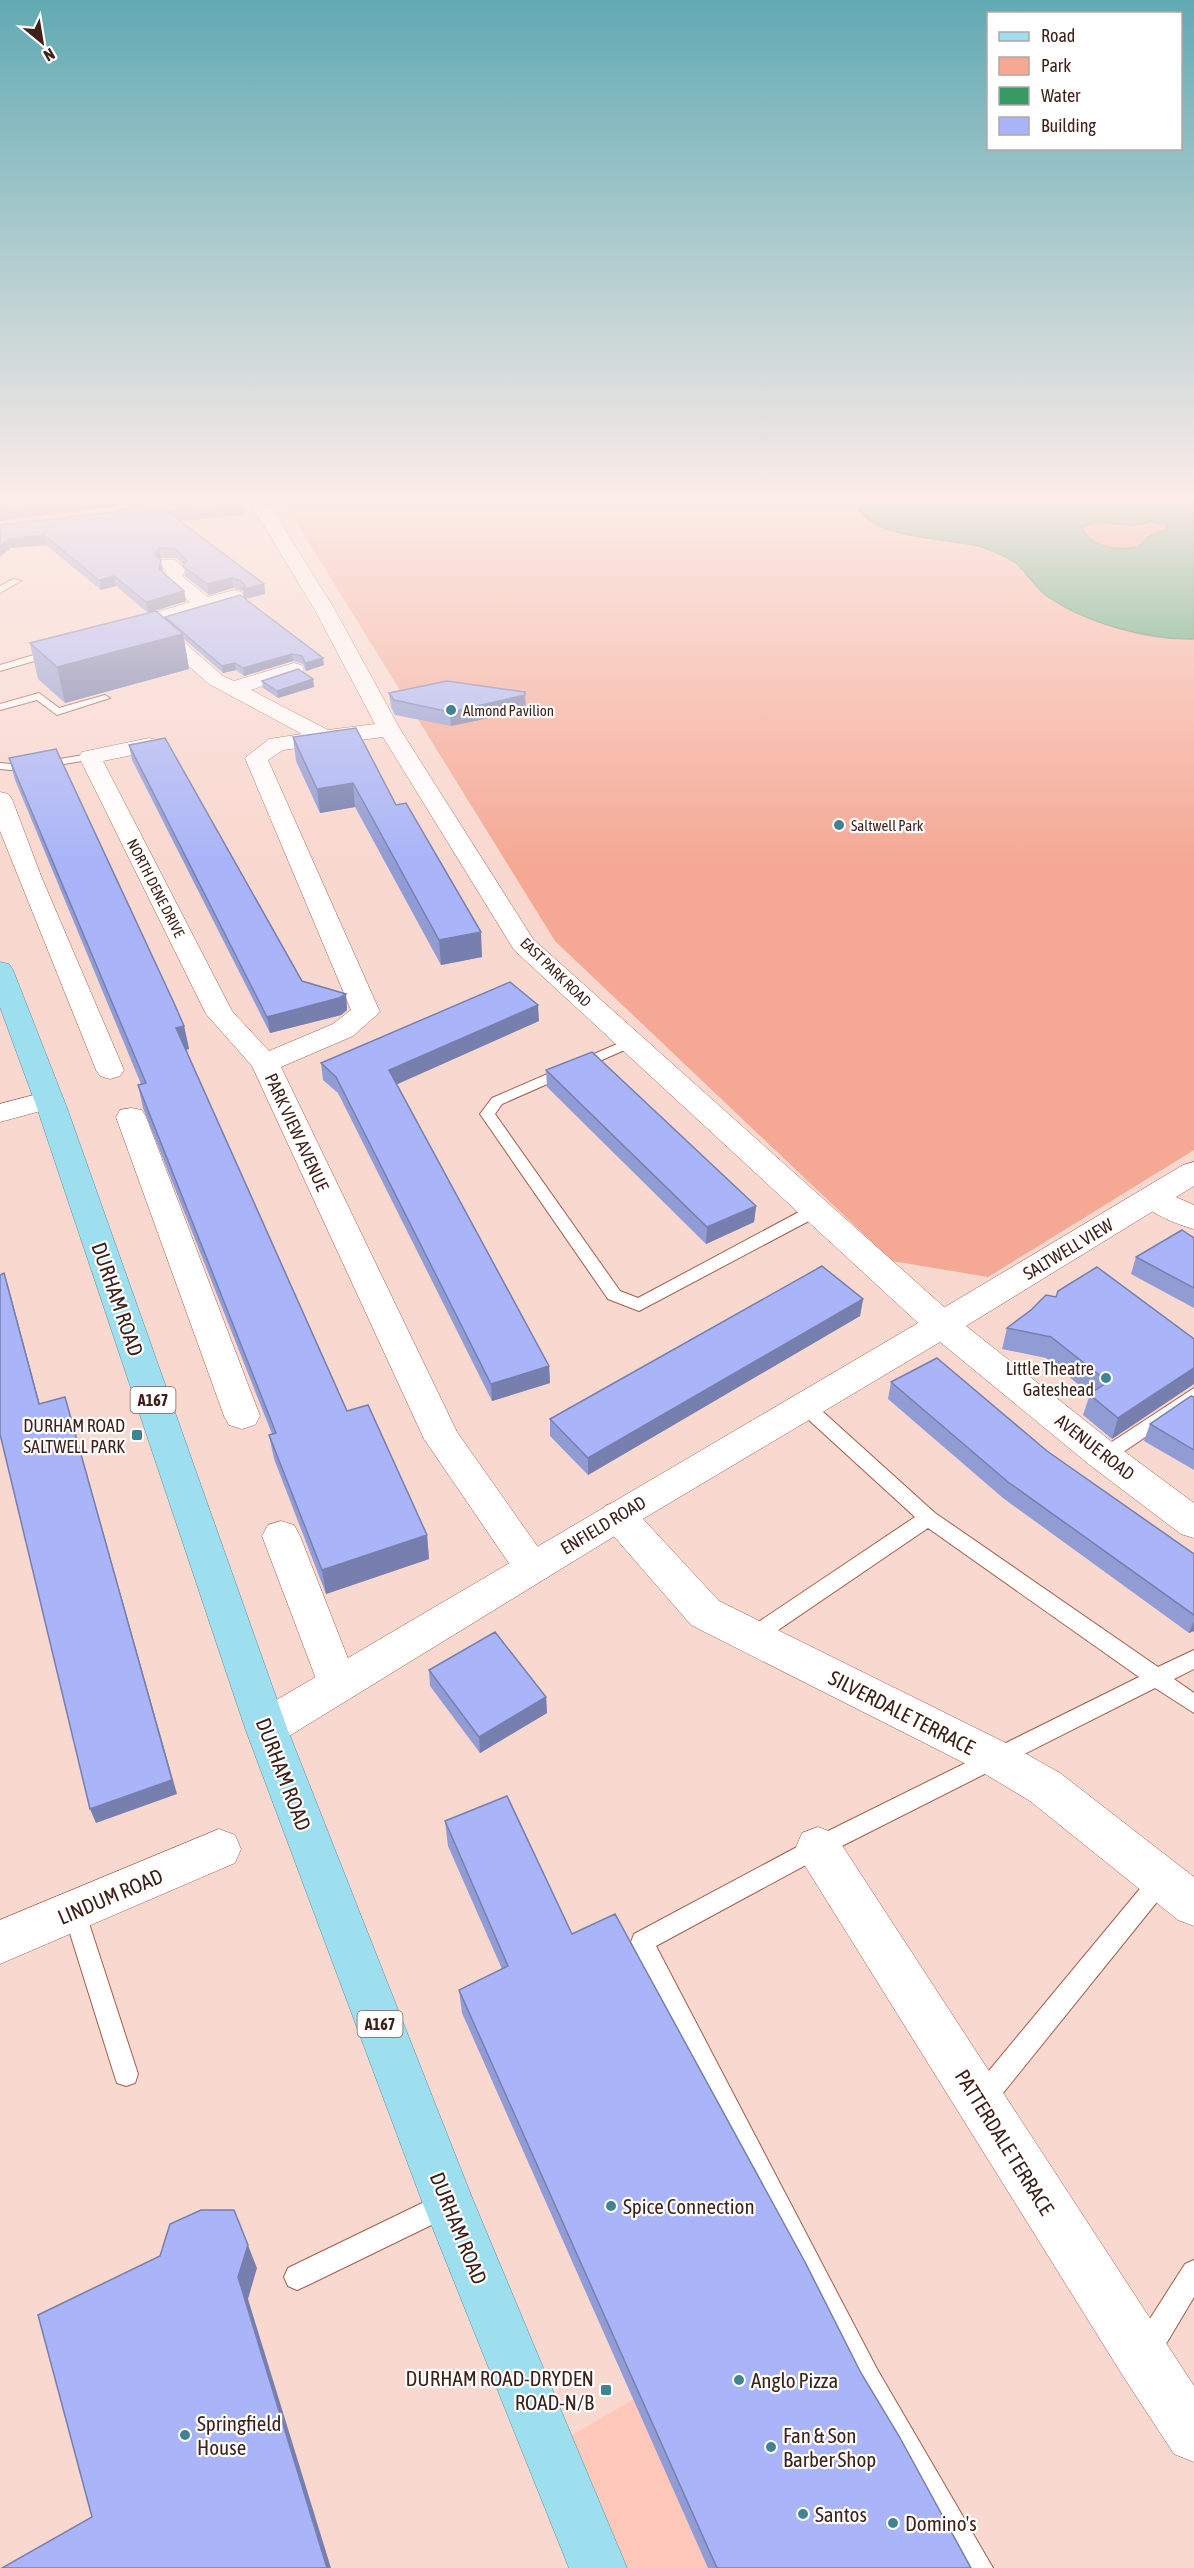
<svg xmlns="http://www.w3.org/2000/svg" width="1194" height="2568" font-family="'Asap Condensed',sans-serif">
<style>
.built{fill:#fec9bb}
.green{fill:#f5a995}
.forest{fill:#e98a70}
.water{fill:#389a64;stroke:#3a764e;stroke-width:1.5;fill-rule:evenodd}
.lines{fill:none;stroke-linecap:round;stroke-linejoin:round}
.lane-casing{stroke:#a45e4c;stroke-width:2}
.street-casing{stroke:#a45e4c;stroke-width:1}
.secondary-casing{stroke:#a45e4c;stroke-width:1}
.primary-casing{stroke:#518f9e;stroke-width:1}
.lane{fill:#fff;fill-rule:evenodd}
.street{fill:#fff;fill-rule:evenodd}
.secondary{fill:#fff;fill-rule:evenodd}
.primary{fill:#9ddfef;fill-rule:evenodd}
.wall{fill:#919cd5}
.shaded-wall{fill:#767fae}
.building{fill:#a9b5f8;stroke:#767fae;stroke-width:1.5}
.poi-dot{fill:#408393;stroke:#fff;stroke-width:2}
.labels{text-anchor:middle;dominant-baseline:central;stroke-width:4.5;stroke-linejoin:round;paint-order:stroke}
.far-poi-label{font-size:15px;fill:#3e2119;stroke:#fff;text-anchor:start}
.far-street-label{font-size:15px;fill:#3e2119;stroke:#fff}
.shield{fill:#fff;stroke:#78645e;stroke-width:1.5}
.shield-label{font-size:16px;font-weight:bold;fill:#3e2119}
.street-label{font-size:18px;fill:#3e2119;stroke:#fff}
.poi-label{font-size:18px;fill:#3e2119;stroke:#fff;text-anchor:end}
.near-street-label{font-size:21px;fill:#3e2119;stroke:#fff}
.near-poi-label{font-size:21px;fill:#3e2119;stroke:#fff;text-anchor:start}
</style>
<rect width="100%" height="100%" fill="#f9d8cf"/>
<!-- built -->
<path class="built" d="M809,2298L982,2568H599L549,2448Z"/>
<!-- green -->
<path class="green" d="M283,501H1194V1150L988,1277L892,1261L555,941Z"/>
<!-- forest -->
<path class="forest" d="M1151,521L1166,525L1168,529C1154,536 1149,533 1140,546C1122,552 1089,548 1081,527C1099,519 1113,525 1131,525C1138,525 1145,523 1151,521Z"/>
<!-- water -->
<path class="water" d="M866,501H1194V639C1148,640 1085,623 1047,596C1034,586 1027,573 1016,563C1005,555 991,550 979,546C946,538 879,539 859,510ZM1151,521L1166,525L1168,529C1153,536 1150,532 1140,546C1122,552 1089,548 1082,527C1098,518 1113,525 1131,525C1138,525 1145,523 1151,521Z"/>
<g class="lines">
<!-- lane casing -->
<g class="lane-casing">
<path id="lane" d="M13,579L21,581L0,593V586Z
M54,649L58,650V654L0,671V665Z
M39,693L59,708L105,695L110,698L57,715L37,700L0,710V704Z
M90,754L96,757L94,759L22,771L0,769V763L22,765Z
M631,1038L638,1042L636,1045L502,1104L495,1114L620,1291L638,1298L810,1206H822L824,1210L822,1214L639,1311L608,1299L480,1114L492,1098Z
M1194,1388V1404L1110,1461L1104,1463L1098,1461L1095,1456L1098,1451Z
M805,1399L811,1401L935,1513L1158,1667L1194,1650V1669L1174,1679L1194,1693V1713L1155,1688L826,1854L656,1946L877,2369L993,2568H962L857,2389L631,1942L634,1934L810,1840L1139,1677L928,1528L759,1643L752,1645L745,1643L742,1637L745,1631L915,1517L799,1411L796,1406L799,1401Z
M1161,1869L1169,1873L1172,1880L1169,1887L991,2108L982,2111L973,2108L970,2099L973,2090L1153,1873Z
M74,1900L82,1903L85,1911L138,2074L135,2083L126,2086L117,2083L114,2074L63,1911L66,1903Z
M445,2192L454,2196L458,2205L454,2214L306,2286L297,2290L288,2286L284,2277L288,2268Z
M1194,2260V2297L1157,2359L1147,2362L1137,2359L1134,2349L1137,2339L1185,2264Z"/>
</g>
<!-- street casing -->
<g class="street-casing">
<path id="street" d="M249,501H267L335,610L400,729L533,939L954,1316L959,1325L954,1334L942,1337L930,1334L514,950L383,737L283,750L268,760L380,1012L353,1036L281,1067L457,1432L552,1567L547,1578L533,1583L519,1578L424,1439L252,1066L206,1014L79,757L82,752L149,738L157,740L160,745L157,750L103,761L232,1011L269,1051L333,1024L351,1010L245,758L269,739L302,734L209,684L138,621L141,617L190,602L162,577L166,571L159,564L161,560H175L186,570L182,576L208,597L234,590L241,592L244,596L241,600L162,623L223,676L234,681L287,665L294,663L301,665L304,669L301,673L251,690L328,730L375,724L315,610Z
M0,792L8,794L12,799L41,876L124,1070L120,1076L110,1079L100,1076L96,1070L0,831Z
M49,1091L59,1094L64,1100L59,1106L0,1122V1104Z
M131,1108L142,1110L146,1117L260,1416L255,1425L242,1429L229,1425L224,1416L116,1117L120,1110Z
M1153,1187L1194,1205V1229C1176,1224 1147,1213 1137,1197L1142,1190Z
M618,1501L631,1506L719,1601L1010,1745L1060,1773L1194,1877V1926L1178,1920L1030,1801L980,1771L691,1625L605,1526L599,1516L605,1506Z
M281,1521L294,1525L300,1536L358,1684L352,1696L338,1702L324,1696L318,1684L262,1536L268,1525Z
M818,1827L834,1833L1194,2386V2462L1174,2454L1123,2376L802,1861L796,1847L802,1833Z
M219,1829L235,1835L241,1849L235,1863L0,1964V1920Z"/>
</g>
<!-- secondary casing -->
<g class="secondary-casing">
<path id="secondary" d="M1194,1162V1186L966,1326L1117,1446L1194,1503V1538L1181,1534L1091,1466L940,1342L631,1526L281,1741L266,1746L251,1741L245,1728L251,1715L930,1316L1183,1165Z"/>
</g>
<!-- primary casing -->
<g class="primary-casing">
<path id="primary" d="M0,962L9,964L13,970L67,1108L287,1728L473,2200L627,2568H569L423,2204L245,1728L37,1108L0,1007Z"/>
</g>
<!-- lane -->
<use href="#lane" class="lane"/>
<!-- street -->
<use href="#street" class="street"/>
<!-- secondary -->
<use href="#secondary" class="secondary"/>
<!-- primary -->
<use href="#primary" class="primary"/>
</g>
<!-- wall -->
<path class="wall" d="M244,515L179,521L264,584L265,594L245,599L324,665L306,671L303,664L293,661L244,676L236,670L223,673L184,639L189,669L65,703L38,679L30,643L166,619L165,617L244,599L243,591L233,588L209,595L185,576L184,565L177,558H161L160,560L163,572L184,591L186,601L148,613L116,586L101,590L46,545L11,548L0,525Z
M313,679L314,687L278,698L263,688L262,681Z
M389,693L526,710L451,726L395,715L391,707Z
M293,737L396,805L482,957L441,965L355,807L320,813L296,761Z
M129,745L302,981L346,994L347,1010L341,1015L270,1033L132,760Z
M9,758L184,1026L189,1049L186,1050L347,1411L427,1535L429,1559L326,1594L274,1459L269,1435L272,1434L143,1108L138,1085L141,1084L15,780Z
M539,1021L396,1084L549,1366L550,1383L492,1401L338,1093L323,1080L321,1063Z
M546,1070L756,1206L754,1222L706,1244L547,1087Z
M1194,1238V1308L1131,1274L1136,1257Z
M1056,1297L1194,1339V1384L1112,1439L1083,1415L1090,1394L1046,1358L1002,1349L1007,1328Z
M863,1299L860,1316L588,1475L550,1436V1419Z
M891,1382L1047,1451L1194,1554V1631L1189,1633L1003,1498L888,1399Z
M1194,1397V1470L1144,1441L1150,1424Z
M429,1670L546,1697L547,1713L480,1753L430,1686Z
M445,1821L572,1934L861,2373L971,2568H708L462,2013L459,1990L502,1969L448,1846Z"/>
<!-- shaded-wall -->
<path class="shaded-wall" d="M84,501H132L114,507L0,521V511Z
M243,505L244,515L169,522L168,512Z
M44,535L46,545L11,548L0,557V546L9,539Z
M159,548L161,558L157,564L155,554Z
M161,561L163,571L160,579L159,569Z
M114,576L116,586L101,590L99,580Z
M232,578L233,588L209,595L207,584Z
M264,584L265,594L244,599L243,589Z
M184,591L186,601L148,613L146,602Z
M183,634L189,669L65,703L57,667Z
M292,654L293,661L244,676L243,668Z
M323,658L324,665L306,671L305,663Z
M235,663L236,670L223,673L222,666Z
M313,679L314,687L278,698L277,691Z
M525,695L526,710L451,726L450,712Z
M353,783L355,807L320,813L317,789Z
M481,932L482,957L441,965L439,940Z
M346,994L347,1010L341,1015L270,1033L267,1017Z
M538,1005L539,1021L391,1087L389,1070Z
M184,1026L189,1049L181,1051L176,1028Z
M756,1206L754,1222L706,1244L707,1227Z
M4,1273L9,1289L44,1420L39,1404Z
M863,1299L860,1316L588,1475V1458Z
M549,1366L550,1383L492,1401L491,1384Z
M1194,1368V1384L1112,1439L1118,1418Z
M65,1397L177,1794L96,1823L90,1809Z
M427,1535L429,1559L326,1594L322,1570Z
M1194,1621V1631L1189,1633Z
M546,1697L547,1713L480,1753L479,1737Z
M234,2210L257,2268L248,2299L331,2568H327L238,2277Z"/>
<!-- building -->
<path class="building" d="M0,501H84L0,511Z
M150,501H242L243,505L168,512L264,584L243,589L245,586L241,581L232,578L207,584L183,566L187,560L175,549L159,548L155,554L161,561L159,569L184,591L146,602L114,576L99,580L44,535L9,539L0,546V525L114,512Z
M240,595L323,658L305,663L302,656L292,654L243,668L235,663L222,666L165,617Z
M156,611L183,634L57,667L30,643Z
M298,669L313,679L277,691L262,681Z
M447,681L525,692V695L450,712L394,700L389,693Z
M356,728L396,805L406,803L481,932L439,940L353,783L317,789L293,737Z
M165,738L302,981L346,994L339,998L267,1017L129,745Z
M56,749L174,1003L184,1026L176,1028L347,1411L368,1405L427,1535L322,1570L269,1435L276,1433L138,1085L146,1083L9,758Z
M510,982L538,1005L389,1070L549,1366L491,1384L336,1077L321,1063Z
M592,1052L756,1206L707,1227L546,1070Z
M1182,1230L1194,1238V1288L1136,1257Z
M822,1266L863,1299L588,1458L550,1419Z
M1097,1267L1194,1339V1368L1118,1418L1089,1394L1108,1382L1051,1337L1007,1328L1031,1310L1046,1295L1056,1297L1058,1291Z
M4,1273L39,1404L65,1397L172,1780L90,1809L0,1434V1275Z
M937,1358L1047,1451L1194,1554V1615L1008,1482L891,1382Z
M1191,1396L1194,1397V1450L1150,1424Z
M495,1632L546,1697L479,1737L429,1670Z
M507,1796L572,1934L615,1914L805,2262L861,2373L899,2436L971,2568H717L459,1990L508,1966L445,1821Z
M201,2210H234L248,2245L238,2277L327,2568H2L92,2517L38,2315L160,2256L170,2224Z"/>
<!-- sky -->
<linearGradient id="sky" x2="0" y2="1"><stop stop-color="#61aab3"/><stop offset="0.58" stop-color="#fcede9"/><stop offset="1" stop-color="#fcede9" stop-opacity="0"/></linearGradient>
<rect width="1194" height="860" fill="url(#sky)"/>
<!-- markers -->
<g class="poi-dot">
<circle cx="451" cy="710" r="6"/>
<circle cx="839" cy="825" r="6"/>
<circle cx="1106" cy="1378" r="6"/>
<rect x="131" y="1429" width="12" height="12" rx="3"/>
<circle cx="611" cy="2206" r="6"/>
<circle cx="739" cy="2380" r="6"/>
<rect x="600" y="2384" width="12" height="12" rx="3"/>
<circle cx="185" cy="2435" r="6"/>
<circle cx="771" cy="2447" r="6"/>
<circle cx="803" cy="2514" r="6"/>
<circle cx="893" cy="2523" r="6"/>
</g>
<g class="labels">
<!-- far-poi labels -->
<g class="far-poi-label">
<text x="463" y="710">Almond Pavilion</text>
<text x="851" y="825">Saltwell Park</text>
</g>
<!-- far-street labels -->
<g class="far-street-label">
<text transform="translate(156 888) rotate(63)">NORTH DENE DRIVE</text>
<text transform="translate(556 972) rotate(44)">EAST PARK ROAD</text>
</g>
<!-- shield labels -->
<g class="shield">
<rect x="130.5" y="1387" width="45" height="26" rx="4.5"/>
<rect x="357.5" y="2011" width="45" height="26" rx="4.5"/>
</g>
<g class="shield-label">
<text x="153" y="1400">A167</text>
<text x="380" y="2024">A167</text>
</g>
<!-- street labels -->
<g class="street-label">
<text transform="translate(297 1132) rotate(65)">PARK VIEW AVENUE</text>
<text transform="translate(1068 1249) rotate(-31)">SALTWELL VIEW</text>
<text transform="translate(1095 1447) rotate(38)">AVENUE ROAD</text>
<text transform="translate(603 1525) rotate(-31)">ENFIELD ROAD</text>
</g>
<!-- poi labels -->
<g class="poi-label">
<text x="1094" y="1368">Little Theatre<tspan x="1094" dy="21">Gateshead</tspan></text>
<text x="125" y="1425">DURHAM ROAD<tspan x="125" dy="21">SALTWELL PARK</tspan></text>
</g>
<!-- near-street labels -->
<g class="near-street-label">
<text transform="translate(118 1299) rotate(71)">DURHAM ROAD</text>
<text transform="translate(902 1712) rotate(27)">SILVERDALE TERRACE</text>
<text transform="translate(284 1774) rotate(69)">DURHAM ROAD</text>
<text transform="translate(110 1896) rotate(-23)">LINDUM ROAD</text>
<text transform="translate(1005 2142) rotate(58)">PATTERDALE TERRACE</text>
<text transform="translate(459 2228) rotate(68)">DURHAM ROAD</text>
</g>
<!-- near-poi labels -->
<g class="near-poi-label">
<text x="623" y="2206">Spice Connection</text>
<text x="594" y="2378" text-anchor="end">DURHAM ROAD-DRYDEN<tspan x="594" dy="24">ROAD-N/B</tspan></text>
<text x="751" y="2380">Anglo Pizza</text>
<text x="197" y="2423">Springfield<tspan x="197" dy="24">House</tspan></text>
<text x="783" y="2435">Fan &amp; Son<tspan x="783" dy="24">Barber Shop</tspan></text>
<text x="815" y="2514">Santos</text>
<text x="905" y="2523">Domino's</text>
</g>
</g>
<!-- legend -->
<rect x="987" y="12" width="195" height="138" fill="#ffffff" stroke="#b2a6a3" stroke-width="1.5"/>
<rect x="999" y="32" width="30" height="9" fill="#9ddfef" stroke="#b2a6a3" stroke-width="1.5"/>
<text x="1041" y="42" font-size="18" fill="#3e2119">Road</text>
<rect x="999" y="57" width="30" height="18" fill="#f5a995" stroke="#b2a6a3" stroke-width="1.5"/>
<text x="1041" y="72" font-size="18" fill="#3e2119">Park</text>
<rect x="999" y="87" width="30" height="18" fill="#389a64" stroke="#b2a6a3" stroke-width="1.5"/>
<text x="1041" y="102" font-size="18" fill="#3e2119">Water</text>
<rect x="999" y="117" width="30" height="18" fill="#a9b5f8" stroke="#b2a6a3" stroke-width="1.5"/>
<text x="1041" y="132" font-size="18" fill="#3e2119">Building</text>
<!-- north arrow -->
<g transform="translate(42 42) rotate(150)" stroke="#ffffff" stroke-width="4.5" paint-order="stroke">
<path d="M0-4.5L10 22L0 15L-10 22Z" fill="#3e2119"/>
<text y="-9" font-size="16" font-weight="bold" text-anchor="middle" fill="#3e2119">N</text>
</g>
</svg>
